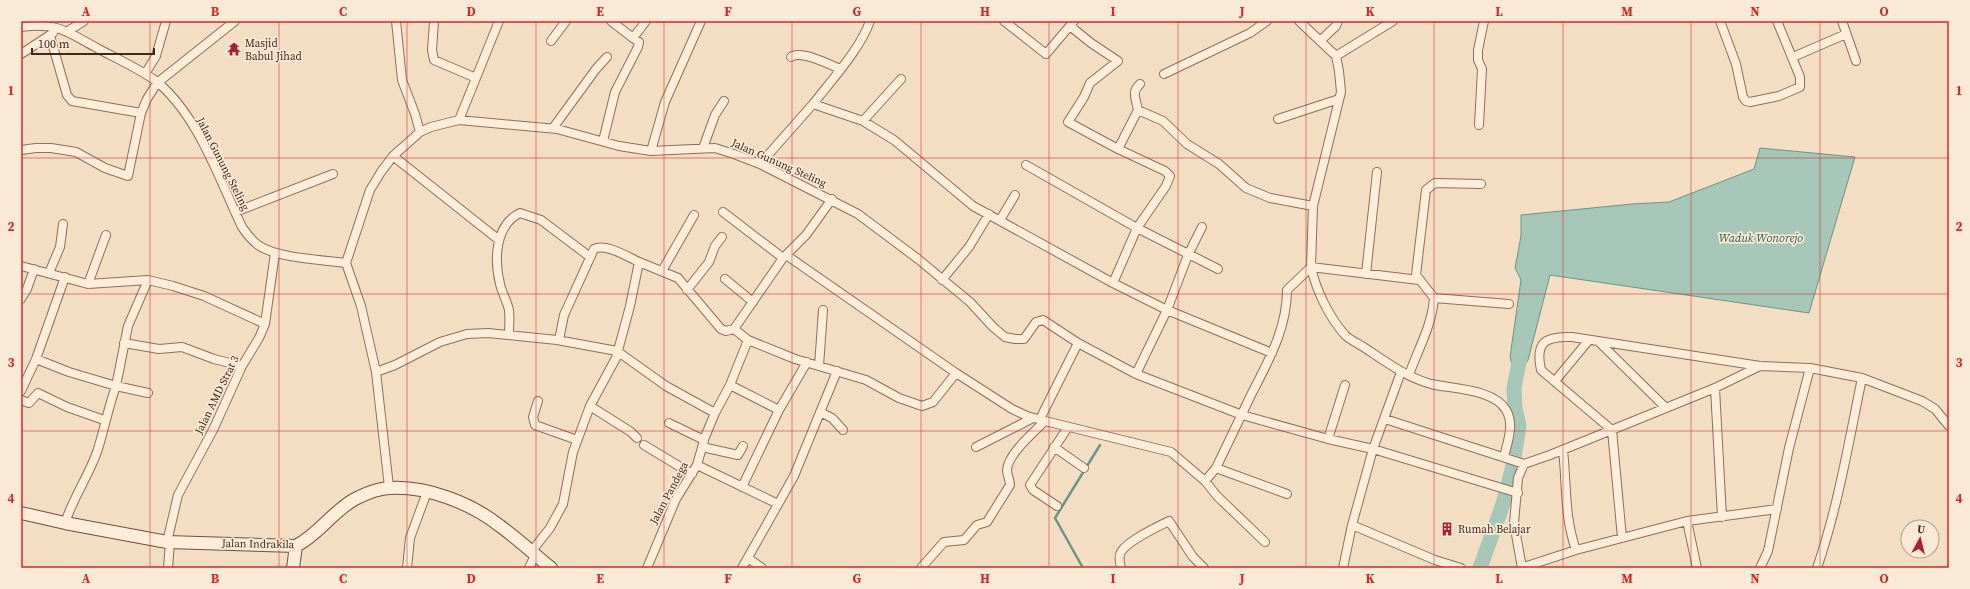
<svg xmlns="http://www.w3.org/2000/svg" width="1970" height="589" font-family="'Source Serif 4',serif">
<style>
.water{fill:#a6c6b8;stroke:#6b9685}
.lines{fill:none;stroke-linecap:round;stroke-linejoin:round}
.stream{stroke:#6b9685;stroke-width:2.5}
.river{stroke:#a6c6b8;stroke-width:15}
.street-casing{stroke:#916e58;stroke-width:10}
.secondary-casing{stroke:#734f3b;stroke-width:14}
.street{stroke:#fdedd9;stroke-width:8}
.secondary{stroke:#fdedd9;stroke-width:12}
.grid{fill:none;stroke:#d62828;stroke-width:1;stroke-opacity:0.55}
.labels{text-anchor:middle;dominant-baseline:central;stroke-width:3.5;stroke-linejoin:round;paint-order:stroke}
.poi-label{font-size:11px;fill:#3f291d;stroke:#faead5;text-anchor:start}
.street-label{font-size:11px;fill:#3f291d;stroke:#faead5}
.water-label{font-size:12px;font-style:italic;fill:#2b6055;stroke:#faead5}
.neatline{fill:none;stroke:#d62828;stroke-width:1.5}
.grid-label{font-size:13px;text-anchor:middle;font-weight:bold;fill:#d62828}
</style>
<rect width="100%" height="100%" fill="#f3dec4"/>
<!-- water -->
<path class="water" d="M1760,148L1855,157L1809,313L1550,275L1528,360L1516,377L1510,357L1521,280L1515,268L1521,236V215L1632,204L1669,202L1754,169Z"/>
<g class="lines">
<!-- stream -->
<path class="stream" d="M1083,568L1055,518L1100,445"/>
<!-- river -->
<path class="river" d="M1480,568L1503,504L1512,470L1519,426L1515,408L1514,388L1520,358"/>
<!-- street casing -->
<g class="street-casing">
<path id="street" d="M396,21L402,80L415,114L420,132
M434,21L432,50L434,60L476,78
M611,21L633,38L646,21
M1004,21L1046,54L1074,21
M1299,21L1336,56L1339,71L1341,92L1313,206L1311,267C1316,290 1329,317 1345,335C1350,340 1359,344 1365,348C1386,362 1406,377 1431,384C1453,389 1494,389 1506,410C1515,425 1507,443 1504,457
M1720,21L1736,64L1743,97L1746,101L1750,102L1779,96L1800,87V77L1777,21
M1842,21L1856,61
M1070,26L1091,43L1118,61L1090,83L1084,97L1068,122L1118,149L1165,171L1170,176L1166,186L1137,228L1113,283
M21,27C58,22 67,32 97,48C117,59 138,68 156,81C198,115 219,179 242,227C247,234 251,240 258,245C276,258 323,260 346,263
M68,31L84,21
M50,36L67,95L72,101L141,113
M551,41L566,21
M1320,41L1336,26L1338,21
M21,54L53,33
M1336,56L1393,21
M791,57C801,50 829,64 840,69
M1793,57L1846,34
M145,74L156,56L166,21
M1164,74L1250,33L1267,21
M1140,84C1131,92 1136,99 1138,110L1163,121L1187,144L1219,164L1246,188L1270,198L1313,206
M813,104C831,81 861,48 870,21
M1278,119L1339,99
M459,120L499,21
M863,121L901,79
M1479,125L1482,69L1478,60V50L1484,21
M553,128L596,69L607,57
M603,141L615,92L638,47L639,42L633,38
M703,148L715,115L724,101
M1118,149L1138,110
M21,150L36,148H51L76,152L105,168L128,176L141,113L147,99L157,83L235,21
M651,151L665,102L701,21
M393,156L499,240
M760,164L813,104L863,121L894,140L973,206L1113,283L1167,310L1272,353
M1026,165L1137,228L1218,269
M832,199L806,235L783,258L734,329L748,340L795,359L866,380L899,398L922,406L933,402L956,373
M235,212L333,174
M723,212L783,258
M1000,220L1015,195
M786,255L956,373L1012,409L1027,416L1045,421L1171,452L1205,481L1217,496L1265,542
M639,262L678,278L721,329L726,331L734,329
M21,266L88,284L148,280L173,286L204,296L265,324
M662,271L694,215
M49,273L60,247L63,224
M1366,274L1377,172
M725,279L753,302
M942,280L969,247L989,214
M88,284L106,235
M687,290L709,262L715,246L722,237
M1434,298L1509,304
M21,299L27,289L34,269
M509,335C509,327 510,318 509,310C507,301 502,293 500,284C494,260 495,225 520,213L541,220L590,257
M1599,342L1665,407
M124,343L159,349L182,347L214,359L242,366
M36,359L69,372L116,386L128,326L148,280
M819,366L823,310
M376,372L395,365L440,342L467,334L488,333L557,340L617,351L666,386L715,413
M1136,374L1167,310L1188,255L1202,227
M1409,375C1418,349 1432,326 1434,298L1416,275L1426,190L1435,183L1481,184
M1555,381L1589,340
M730,385L779,410
M1715,388L1722,517
M21,391L36,359L65,277
M21,400L29,403L38,393L67,407L104,420
M538,401L533,417L535,425L577,440
M590,406L631,432L637,438
M820,412L832,418L843,430
M1040,419L1078,343
M1385,419L1524,464
M669,423L704,440
M1328,439L1345,385
M644,445L692,474
M702,447L738,455L743,446
M976,447L1033,418
M1054,447L1084,468
M1563,450C1567,485 1564,516 1576,550
M697,465L778,504
M1216,468L1287,494
M1205,481L1216,468C1228,443 1240,418 1252,393C1269,360 1287,328 1287,290L1311,267L1419,280
M389,487L376,372L361,306L346,263L370,190L381,172L393,156L420,132L431,127L459,120L557,129L619,146L651,151L715,148L734,154L760,164L858,214L918,259L970,302L993,327L1005,337L1015,339H1024L1036,322L1043,320L1078,343L1136,374L1242,415L1328,439L1373,449L1518,493
M742,487L779,410L807,362
M1057,506L1033,490L1030,485L1068,427
M65,523C73,498 88,477 97,452C104,431 108,408 116,386L148,393
M1352,525L1435,560L1461,568
M1622,538L1612,430L1541,370C1535,342 1545,336 1572,337L1760,366L1810,368L1862,378L1922,401L1935,409L1949,426
M167,542L178,495L213,430L242,366L259,338L265,324L275,253
M531,552L550,528L563,504L573,452L590,406L616,358L630,306L639,262C628,257 606,243 594,249L564,315L559,340
M748,558L762,568
M168,568L170,542
M407,568L410,538L427,492
M529,568L535,555
M647,568L676,499L697,465L705,437L715,413L730,385L748,340
M742,568L794,476L837,371
M921,568L944,542L964,540L977,525L987,522L1010,485C1010,480 1007,475 1007,470C1008,454 1034,432 1045,421
M1121,568C1120,563 1118,557 1121,552C1127,541 1157,527 1169,521L1193,557L1204,568
M1343,568L1352,525L1373,449L1401,372
M1521,568L1576,550L1687,521
M1522,568L1514,523L1518,478L1524,464L1550,455L1715,388L1760,366
M1697,568L1687,521L1777,509
M1760,568L1768,551L1789,448L1810,368
M1817,568C1838,507 1849,441 1862,378"/>
</g>
<!-- secondary casing -->
<g class="secondary-casing">
<path id="secondary" d="M21,513L65,523L167,542L296,546C319,534 333,511 355,499C365,494 379,488 390,488C427,486 471,503 500,526C518,539 534,554 551,568
M293,568L296,546"/>
</g>
<!-- street -->
<use href="#street" class="street"/>
<!-- secondary -->
<use href="#secondary" class="secondary"/>
</g>
<!-- grid -->
<path class="grid" d="M150,21V568M279,21V568M407,21V568M536,21V568M664,21V568M792,21V568M921,21V568M1049,21V568M1178,21V568M1306,21V568M1434,21V568M1563,21V568M1691,21V568M1820,21V568M21,158H1949M21,294H1949M21,431H1949"/>
<!-- icons -->
<defs>
<g id="temple-bare" transform="scale(1.08)"><path d="M0-6L5-2H3V0L6.5 2.5H4V6H1.5V3h-3V6H-4V2.5H-6.5L-3 0V-2H-5Z" fill="#a72034" stroke="#faead5" stroke-width="2.5" paint-order="stroke"/></g>
<g id="building-bare" transform="scale(1.08)"><path d="M-4-6H4V6H1V3H-1V6H-4ZM-2.5-4.3h1.7v1.8h-1.7ZM.8-4.3h1.7v1.8H.8ZM-2.5-1h1.7V.8h-1.7ZM.8-1h1.7V.8H.8Z" fill="#a72034" stroke="#faead5" stroke-width="2.5" paint-order="stroke"/></g>
</defs>
<g fill-rule="evenodd">
<use href="#temple-bare" x="234" y="49"/>
<use href="#building-bare" x="1447" y="529"/>
</g>
<g class="labels">
<!-- poi labels -->
<g class="poi-label">
<text x="245" y="43">Masjid<tspan x="245" dy="13">Babul Jihad</tspan></text>
<text x="1458" y="529">Rumah Belajar</text>
</g>
<!-- street labels -->
<g class="street-label">
<text transform="translate(779 163) rotate(24)">Jalan Gunung Steling</text>
<text transform="translate(223 164) rotate(63)">Jalan Gunung Steling</text>
<text transform="translate(217 395) rotate(-64)">Jalan AMD Strat 3</text>
<text transform="translate(669 493) rotate(-62)">Jalan Pandega</text>
<text transform="translate(258 544) rotate(1)">Jalan Indrakila</text>
</g>
<!-- water labels -->
<g class="water-label">
<text x="1761" y="238">Waduk Wonorejo</text>
</g>
</g>
<!-- border -->
<rect width="1970" height="589" fill="none" stroke="#faead5" stroke-width="44"/>
<!-- north arrow -->
<g transform="translate(1920 539) rotate(7)"><circle r="19" fill="#faead5" stroke="#af9d8b"/>
<path d="M0-3L7 15L0 10L-7 15Z" fill="#a72034"/>
<text y="-6" font-size="11" font-weight="bold" text-anchor="middle" fill="#3f291d">U</text>
</g>
<!-- scale -->
<path d="M32 48v6h122v-6" fill="none" stroke="#3f291d" stroke-width="2"/>
<text x="38" y="48" font-size="12" fill="#3f291d" stroke="#faead5" stroke-width="3" paint-order="stroke">100 m</text>
<rect x="22" y="22" width="1926" height="545" class="neatline"/>
<g class="grid-label">
<text x="86" y="16">A</text>
<text x="215" y="16">B</text>
<text x="343" y="16">C</text>
<text x="471" y="16">D</text>
<text x="600" y="16">E</text>
<text x="728" y="16">F</text>
<text x="857" y="16">G</text>
<text x="985" y="16">H</text>
<text x="1113" y="16">I</text>
<text x="1242" y="16">J</text>
<text x="1370" y="16">K</text>
<text x="1499" y="16">L</text>
<text x="1627" y="16">M</text>
<text x="1755" y="16">N</text>
<text x="1884" y="16">O</text>
<text x="11" y="95">1</text>
<text x="1959" y="95">1</text>
<text x="11" y="231">2</text>
<text x="1959" y="231">2</text>
<text x="11" y="367">3</text>
<text x="1959" y="367">3</text>
<text x="11" y="503">4</text>
<text x="1959" y="503">4</text>
<text x="86" y="583">A</text>
<text x="215" y="583">B</text>
<text x="343" y="583">C</text>
<text x="471" y="583">D</text>
<text x="600" y="583">E</text>
<text x="728" y="583">F</text>
<text x="857" y="583">G</text>
<text x="985" y="583">H</text>
<text x="1113" y="583">I</text>
<text x="1242" y="583">J</text>
<text x="1370" y="583">K</text>
<text x="1499" y="583">L</text>
<text x="1627" y="583">M</text>
<text x="1755" y="583">N</text>
<text x="1884" y="583">O</text>
</g>
</svg>
